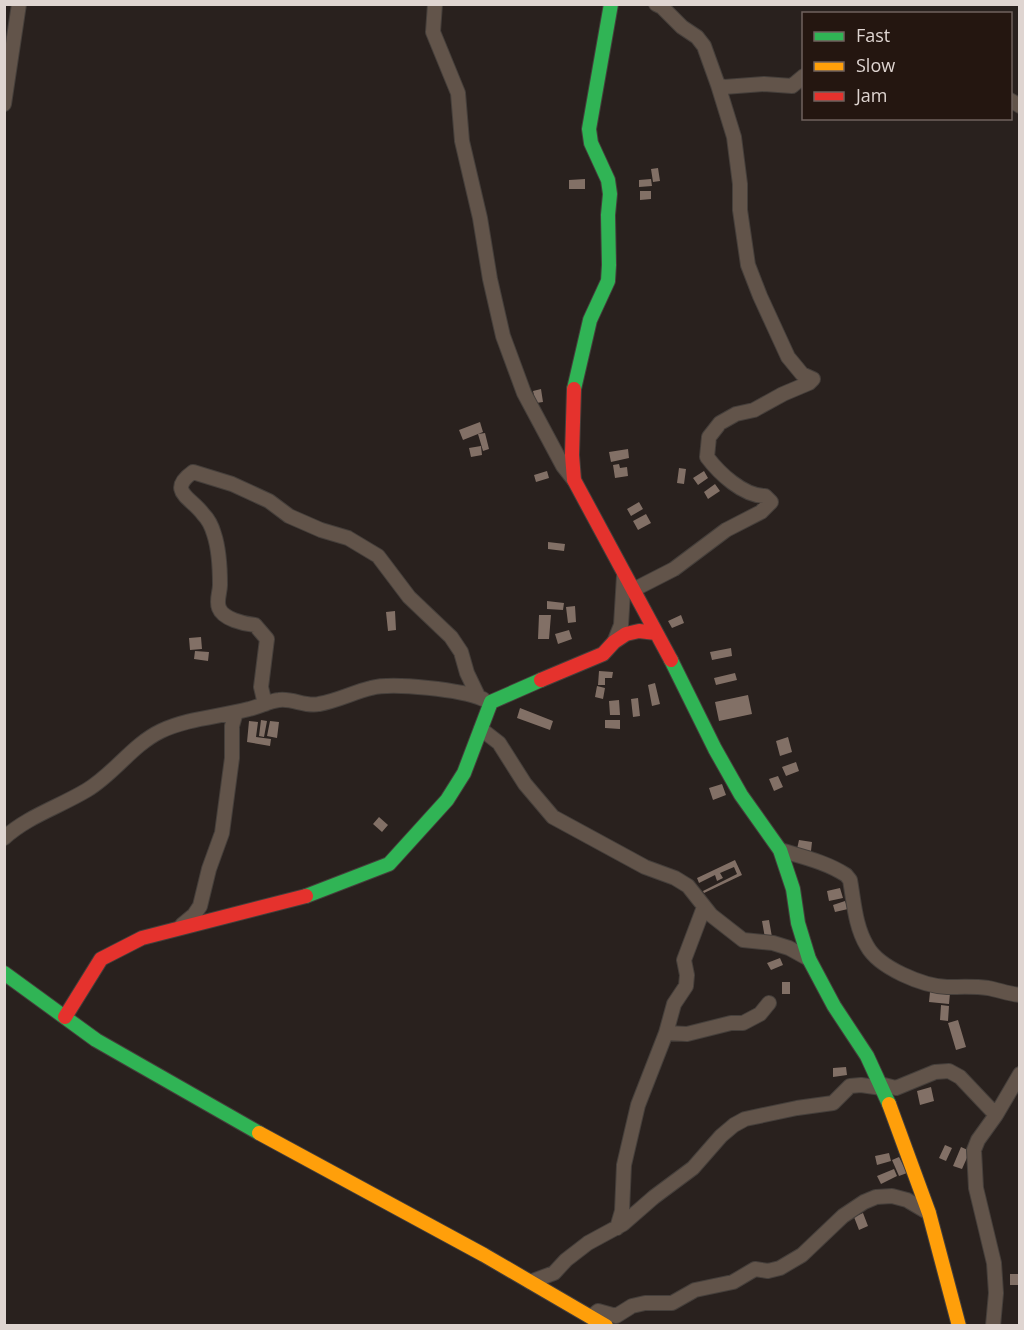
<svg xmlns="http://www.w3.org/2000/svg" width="1024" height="1330" font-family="'Open Sans',sans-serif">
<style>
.building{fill:#827066}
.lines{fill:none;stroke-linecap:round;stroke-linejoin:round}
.street-casing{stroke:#453f3b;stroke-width:16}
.fast-casing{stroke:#453f3b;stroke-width:16}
.slow-casing{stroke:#453f3b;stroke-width:16}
.jam-casing{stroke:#453f3b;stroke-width:16}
.street{stroke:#62544a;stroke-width:14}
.fast{stroke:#30b455;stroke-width:14}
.slow{stroke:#ff9f0a;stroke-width:14}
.jam{stroke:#e5322d;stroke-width:14}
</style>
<rect width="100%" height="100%" fill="#29211e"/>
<!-- building -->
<path class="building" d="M658,168L660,181L653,182L651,169Z
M585,179V189H569V180Z
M651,179L652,186L639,187V180Z
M640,191H651V199L640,200Z
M541,389L543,402L536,403L533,391Z
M480,422L483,432L463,440L459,430Z
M485,433L489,449L483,451L478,434Z
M481,446L482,455L471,457L469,448Z
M628,449L629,458L611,462L609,452Z
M619,464L620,468L627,467L628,476L615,478L613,465Z
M679,468L686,469L684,484L677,483Z
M547,471L549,478L536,482L534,475Z
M704,471L708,478L698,485L693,478Z
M715,484L720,491L708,499L704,492Z
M639,502L643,509L631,516L627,509Z
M646,514L651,523L638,530L633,521Z
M548,542L565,544L564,551L548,549Z
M547,601L564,603L563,610L547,609Z
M575,606L576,622L568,623L566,607Z
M395,611L396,630L388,631L386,612Z
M539,615H551L549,639H538Z
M681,615L684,623L672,628L668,621Z
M569,630L572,639L558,644L555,634Z
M201,637L202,649L190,650L189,638Z
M731,648L732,656L712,660L710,652Z
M195,651L209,652L208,661L194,659Z
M599,671L613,672L612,678H605V685H598Z
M735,673L737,680L716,685L714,678Z
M655,683L660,704L652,706L648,685Z
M597,686L605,688L603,699L595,697Z
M748,695L752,714L719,721L715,702Z
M638,698L640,716L633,717L631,699Z
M619,700L620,715H610L609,701Z
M520,708L553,721L550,730L517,718Z
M261,720L267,721L264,737L259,736Z
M605,720H620V729L605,728Z
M249,721L258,722L256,737L271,739L270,746L247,742Z
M270,721L279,722L277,738L267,736Z
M788,737L792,752L780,756L776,741Z
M796,762L799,771L786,776L782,767Z
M778,776L783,787L774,791L769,779Z
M722,784L726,795L713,800L709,788Z
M379,817L388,825L382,832L373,824Z
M799,840L812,842L811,851L797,849Z
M735,860L742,875L704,893L703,891L737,874L734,867L720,873L723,878L717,881L715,875L699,883L697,878Z
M840,888L843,898L829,901L827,891Z
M845,901L848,909L835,912L833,905Z
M769,920L772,937L765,938L762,921Z
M780,958L783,965L771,970L767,963Z
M782,982H790V994H782Z
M930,992L950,993L949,1004L929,1002Z
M941,1005L949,1006L948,1021L940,1020Z
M958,1020L966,1047L956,1050L948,1023Z
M846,1067L847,1075L833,1077V1068Z
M931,1087L934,1101L920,1105L917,1091Z
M945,1145L952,1148L946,1161L939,1158Z
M961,1147L970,1151L962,1169L953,1166Z
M889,1153L891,1161L877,1165L875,1156Z
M899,1157L907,1173L899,1176L892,1160Z
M894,1169L897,1176L881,1184L877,1176Z
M863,1213L868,1226L859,1230L854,1217Z
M1010,1274H1020V1285H1010Z"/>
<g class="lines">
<!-- street casing -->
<g class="street-casing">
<path id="street" d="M435,4L433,32L458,93L462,141L480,218L490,279L503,336L524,393L563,466L574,480
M656,4L662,7L682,27L697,37L704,46L718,85L724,87L764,84L792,86L804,76
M1010,100L1020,106
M4,104L19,4
M633,590L674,569L726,530L761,512L771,502L765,496C743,496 719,473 707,457L709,437L720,423L736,414L754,410L783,394L809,383L813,379L802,374L788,357L760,296L748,265L740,210V184L734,137L718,85
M615,640L621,625L624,576
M265,704L261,687L267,639L255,625C244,624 223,619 219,608C216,601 220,592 220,585C220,569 219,549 214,534C212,527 208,519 203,514C192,498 166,491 193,472L232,484L269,501L289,516L321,530L348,538L378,556L409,597L451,637L461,652L467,673L478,696
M481,729L499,743L525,784L553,817L645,867L675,878L688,886L711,915L743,940L773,943L789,948L809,959
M4,838C28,816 59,807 87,790C114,774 132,745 161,731C189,718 219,717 249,709C259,707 269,701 279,700C293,698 305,707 319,704C337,701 354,692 371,688C393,682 463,690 483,699
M780,850C803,857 826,862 846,875L850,880C854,902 855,926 867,946C879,968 923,986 947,987C960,987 974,986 988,988C999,990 1009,994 1020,995
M182,925L194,915L200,906L209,869L222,833L232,758V726L236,712
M666,1033L687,1034L731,1023H743L760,1014L769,1003
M880,1084L896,1088L935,1072L949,1071L960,1077L996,1115
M617,1228L622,1211L624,1165L638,1105L666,1033L674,1004L686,986L687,975L684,960L704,907
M530,1282L554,1273L566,1260L588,1243L623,1224L654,1197L693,1168L721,1136L734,1125L745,1119L797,1108L833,1103L850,1086L861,1085L882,1088
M591,1317L598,1311L616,1316L632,1306L645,1303H672L695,1290L733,1282L755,1269L768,1271L780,1268L802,1255L843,1216L864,1202L876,1197L892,1196L907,1200L929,1213
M993,1326L996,1293L994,1263L976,1188L974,1150L978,1140L996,1115L1020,1074"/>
</g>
<!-- fast casing -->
<g class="fast-casing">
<path id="fast" d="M574,389L590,320L608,281L609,265L608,215L610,194L608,180L591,143L589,129L611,4
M671,660L715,749L741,795L780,850L793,889L798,923L809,959L834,1006L867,1056L889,1104
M306,896L389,864L447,800L464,773L491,702L541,680
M4,973L96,1040L259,1133"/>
</g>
<!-- slow casing -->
<g class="slow-casing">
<path id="slow" d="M889,1104L929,1213L959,1326
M259,1133L484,1255L606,1326"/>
</g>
<!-- jam casing -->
<g class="jam-casing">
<path id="jam" d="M574,389L572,455L574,480L671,660
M541,680L603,654L614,642L626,634L639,631L656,633
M65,1017L101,959L142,938L306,896"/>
</g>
<!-- street -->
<use href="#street" class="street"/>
<!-- fast -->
<use href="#fast" class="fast"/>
<!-- slow -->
<use href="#slow" class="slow"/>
<!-- jam -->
<use href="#jam" class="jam"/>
</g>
<!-- border -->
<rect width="1024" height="1330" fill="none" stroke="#dfd5d1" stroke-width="12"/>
<!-- legend -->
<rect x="802" y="12" width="210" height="108" fill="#241610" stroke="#6f625d" stroke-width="1.5"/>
<rect x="814" y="32" width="30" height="9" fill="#30b455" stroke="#6f625d" stroke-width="1.5"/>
<text x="856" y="42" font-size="18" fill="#dfd5d1">Fast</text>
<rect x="814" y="62" width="30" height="9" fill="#ff9f0a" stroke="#6f625d" stroke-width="1.5"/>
<text x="856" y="72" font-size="18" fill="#dfd5d1">Slow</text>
<rect x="814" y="92" width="30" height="9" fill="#e5322d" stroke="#6f625d" stroke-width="1.5"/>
<text x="856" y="102" font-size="18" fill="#dfd5d1">Jam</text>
</svg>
